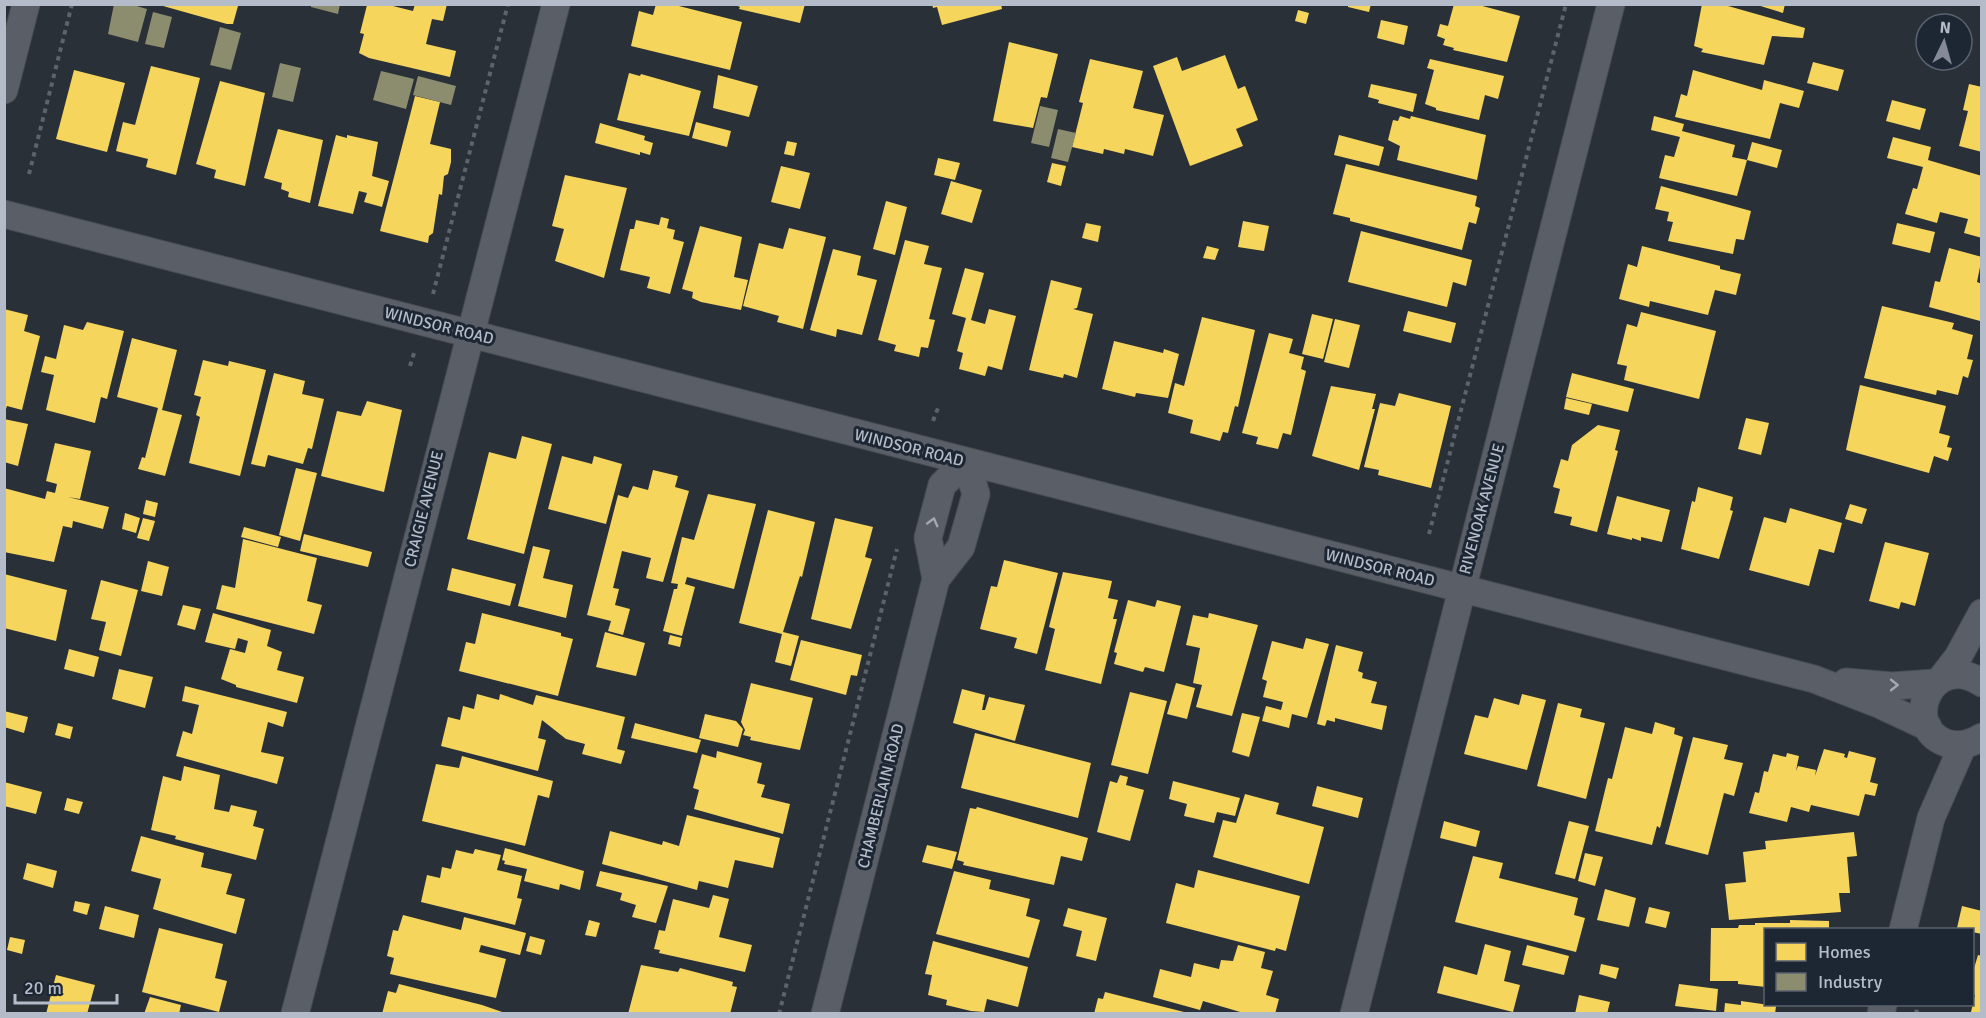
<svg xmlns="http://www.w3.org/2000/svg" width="1986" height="1018" font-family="Signika,sans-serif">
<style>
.homes{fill:#f6d55c}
.industry{fill:#8c8c6e}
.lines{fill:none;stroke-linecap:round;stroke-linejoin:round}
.street-casing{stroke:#484c53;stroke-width:29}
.path{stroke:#5d636a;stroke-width:4;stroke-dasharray:4.5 4.5;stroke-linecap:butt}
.street{stroke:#5a5e66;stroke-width:27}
.oneway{stroke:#a2a9b5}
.labels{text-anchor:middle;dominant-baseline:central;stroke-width:6;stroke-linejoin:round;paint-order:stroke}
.street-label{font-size:16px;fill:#b4bcc9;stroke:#1d2633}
</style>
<rect width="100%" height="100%" fill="#2a3038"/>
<!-- homes -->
<path class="homes" d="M156,4H233L238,6L233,24H227Z
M385,4L413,11L415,4H447L443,21L432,19L426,44L456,51L450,77L369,58L359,53L364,34L360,33L367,5Z
M656,4H671L742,22L730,70L631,46L639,11L653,15Z
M733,4H805L800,23L739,9L740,7Z
M932,4H1001L1002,9L942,25L937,7L933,8Z
M1348,4H1371L1369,12L1348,7Z
M1454,4H1475L1520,16L1507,62L1453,50L1454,48L1443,45L1445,39L1437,36L1440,24L1448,26Z
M1702,4H1721L1805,28L1803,38L1772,36L1764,65L1701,52L1703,49L1694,46Z
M1754,4H1785L1783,13Z
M1298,10L1309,13L1306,24L1295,21Z
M1381,20L1408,26L1404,45L1377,38Z
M1009,42L1058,54L1047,98L1041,97L1033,128L993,121Z
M1225,55L1238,89L1245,86L1258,120L1236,129L1243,146L1190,166L1153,66L1177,57L1182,71Z
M1090,59L1143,71L1133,108L1164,115L1153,156L1125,149L1124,154L1104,149L1103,154L1072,147L1083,103L1079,102Z
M1430,59L1504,76L1498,99L1485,95L1479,120L1436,110V108L1425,104L1434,70L1427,68Z
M1813,62L1844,70L1838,91L1807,83Z
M151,66L200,78L176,175L146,167L148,159L116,151L123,122L135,125Z
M74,70L125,83L107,152L56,139Z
M1693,70L1762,90L1764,80L1804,91L1799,108L1780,103L1770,139L1675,117L1681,94L1687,96Z
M629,73L640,76L641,74L701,91L689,136L617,120Z
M718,75L758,86L749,117L713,108Z
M220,81L265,93L245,186L214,178L216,170L196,164Z
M1371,84L1417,94L1413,112L1378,103L1379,100L1368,97Z
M1969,84L1982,87V152L1959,146L1968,111L1963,110Z
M415,96L440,102L430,144L451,149V162L448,174L444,176L442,195L439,194L433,233L429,236L428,243L380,231Z
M1892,100L1926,109L1920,130L1886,121Z
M1400,116L1410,119L1411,116L1486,135L1477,180L1397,160L1400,146L1388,140L1393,120L1398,121Z
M1654,116L1684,124L1682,131L1735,145L1732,157L1747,160L1737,196L1659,178L1665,155L1674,157L1680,137L1651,130Z
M696,122L731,131L727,147L692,138Z
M600,123L645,136L644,140L653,143L650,155L640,152V155L595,143Z
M278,129L323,140L310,203L288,197L289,192L281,189L282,183L264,178Z
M336,135L347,138V135L378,142L372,176L389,181L382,207L364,202L367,193L359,191L353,214L318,206Z
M1339,135L1384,147L1379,166L1334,155Z
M1893,137L1931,147L1928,160L1982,176V238L1964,233L1968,219L1940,212L1937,223L1905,214L1913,188L1917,189L1923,167L1887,158Z
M787,141L797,143L794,156L784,154Z
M1752,142L1782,150L1777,168L1747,160Z
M938,158L960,163L955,180L934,175Z
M1052,163L1066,166L1061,186L1047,182Z
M1346,164L1477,196L1475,206L1480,208L1476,224L1469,222L1462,250L1350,221V218L1333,214Z
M781,166L810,173L800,209L771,202Z
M565,175L627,188L604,278L555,261L564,229L552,226Z
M951,181L982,190L972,223L941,214Z
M1661,186L1751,211L1744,240L1736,239L1733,254L1668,241L1673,222L1667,221L1669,212L1655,209Z
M886,201L907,207L895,255L873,249Z
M661,217L669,219L667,228L675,230L673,239L684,242L670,294L647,288L650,277L620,270L630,229H634L636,220L659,225Z
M1243,221L1269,226L1264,251L1238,247Z
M1086,223L1101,226L1098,242L1082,238Z
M1897,223L1935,232L1930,253L1892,244Z
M700,226L742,237L734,277L748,280L741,310L701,302L692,298L693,292L682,289Z
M789,228L826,237L803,329L777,322L779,316L743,306L759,243L783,249Z
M1361,231L1472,260L1466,286L1453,282L1447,307L1348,282Z
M905,240L929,246L924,264L942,268L929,319L935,320L928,348L921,347L919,357L894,351L896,345L878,340Z
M1207,246L1219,249L1215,260L1203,258Z
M1642,246L1720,266V269L1741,274L1736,295L1715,290L1708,315L1650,301L1649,307L1619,299L1628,264L1637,267Z
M1949,248L1982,257L1977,282L1982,284L1980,321L1929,307L1935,281L1940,282Z
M833,249L861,256L857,275L877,280L862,335L837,329L836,337L810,330Z
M965,268L984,273L971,320L985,324L989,309L1016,316L1002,370L988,366L985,376L959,369L963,353L957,351L966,318L952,314Z
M1051,280L1082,288L1077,308L1073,309L1093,314L1077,378L1064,374L1063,378L1029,370Z
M1882,306L1954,323L1952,329L1973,335L1967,359L1973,360L1968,378L1963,376L1958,395L1937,390L1936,395L1864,378Z
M4,309L28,315L24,331L40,336L22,410L7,406L5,412Z
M1408,311L1456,323L1451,343L1403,331Z
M1641,312L1716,331L1699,399L1624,380L1627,366L1617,364L1627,324L1637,327Z
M1312,314L1333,319L1323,359L1302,354Z
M1202,317L1255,330L1238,407L1235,406L1228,433L1223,432L1220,441L1190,433L1193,420L1168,413L1175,383L1184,386Z
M1335,319L1360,325L1349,368L1324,362Z
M87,322L124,331L107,399L101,397L95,423L46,410L54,375L41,372L45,356L56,359L64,325L83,330Z
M1269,333L1293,339L1289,353L1304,357L1301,369L1306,371L1291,435L1283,433L1278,449L1256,444L1258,437L1242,433Z
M132,338L177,350L162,410L182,415L165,476L138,469L142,457L145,458L158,408L117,397Z
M1114,341L1163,353L1164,349L1179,354L1168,398L1136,393L1135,397L1102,389Z
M203,360L228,366L229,361L266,370L240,476L189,463L200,417L196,415L201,397L194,395Z
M274,373L305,381L302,394L324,399L312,449L308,448L303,464L268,455L265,467L251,464Z
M1572,373L1634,389L1628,412L1566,397Z
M1860,385L1946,406L1939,433L1950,436L1947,447L1952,448L1948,461L1934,456L1929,473L1846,450Z
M1331,386L1376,394L1372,409H1375L1359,470L1312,456Z
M1399,393L1451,406L1431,488L1378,475L1379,470L1364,467L1380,403L1395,406Z
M1566,398L1592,404L1589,415L1564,409Z
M367,401L402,410L384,492L321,476L337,411L361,416Z
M1746,418L1769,423L1761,455L1738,449Z
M4,419L28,424L18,466L4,462Z
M1598,425L1620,430L1615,450L1618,451L1597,532L1570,525L1572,517L1554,513L1560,489L1553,487L1561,459L1568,461L1572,445Z
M522,436L552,444L524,554L467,539L489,452L516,459Z
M55,443L91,451L80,499L68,497L109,507L103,529L73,521L72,528L63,526L54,562L4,552V488L45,499L47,491L55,493L57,484L46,481Z
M562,456L592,464L594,456L622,464L606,524L548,509Z
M296,468L317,473L300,541L279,535Z
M653,470L678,476L675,487L689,491L663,582L646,578L651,558L622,551L613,588L619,589L615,605L630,609L623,635L608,631L611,621L587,615L618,495L628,498L633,486L648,490Z
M1698,487L1733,497L1730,510L1733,511L1719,559L1681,549L1692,501L1695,502Z
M708,494L756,504L734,589L687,577L685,584L695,587L682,636L663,631L674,589H677L678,584L671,583L682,537L694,540Z
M1617,496L1670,510L1662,542L1641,537V541L1632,538V540L1607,534Z
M146,500L158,503L155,517L143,514Z
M1850,504L1867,509L1862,524L1845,519Z
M1790,508L1842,523L1834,553L1819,549L1809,586L1749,570L1764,517L1786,523Z
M768,510L815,522L802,577L800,576L783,632L799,636L791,666L775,662L782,634L739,623Z
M125,513L140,518L136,533L122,529Z
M143,518L155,521L149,541L137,538Z
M835,518L873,527L865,557L872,559L851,629L811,619Z
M244,527L281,537L278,547L241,537Z
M304,534L372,552L368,567L300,551Z
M243,539L317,558L307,601L322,605L314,634L216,609L222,585L235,588Z
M1885,542L1929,553L1915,606L1901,602L1899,609L1869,601Z
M533,546L550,550L543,578L573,585L566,618L518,606Z
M1004,560L1058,573L1037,654L1014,648L1017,638L980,629L991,586L997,587Z
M148,561L169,567L162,596L141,591Z
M452,568L516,584L510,606L447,590Z
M1063,572L1112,581L1108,598L1118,600L1113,619H1117L1101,684L1045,670L1055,629L1049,627Z
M4,574L67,590L56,641L4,628Z
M101,580L138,590L121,656L99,650L106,622L91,619Z
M1128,600L1155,607L1157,600L1181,606L1164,672L1145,667L1143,672L1114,664L1117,653L1114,652Z
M183,605L201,609L195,630L177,625Z
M213,613L271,630L267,646L282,652L277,670L304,677L297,703L236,687V685L221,679L230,649L245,653L248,641L238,638L235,649L205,642Z
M482,613L561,633V636L573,639L558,696L459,671L466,642L475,644Z
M1209,613L1258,625L1232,716L1196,707L1202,685L1193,683L1200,648L1186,645L1193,615L1208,618Z
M605,632L645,643L636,676L596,667Z
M670,635L682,638L680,647L668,644Z
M1306,638L1329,644L1307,718L1292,714L1289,728L1262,721L1266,706L1281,710L1283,702L1263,697L1267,681L1262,679L1272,641L1303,649Z
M801,640L862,655L857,676L851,675L846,695L790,680Z
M1336,645L1363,652L1358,671L1363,673L1362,678L1377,682L1371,703L1387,706L1382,730L1335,718V722L1327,720L1325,726L1317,724Z
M69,649L99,657L94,677L64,669Z
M119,669L153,677L145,708L112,699Z
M751,683L813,698L800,750L750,740L751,737L743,735L745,730L741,722Z
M1176,683L1195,688L1187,719L1167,714Z
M185,686L287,712L283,727L268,722L261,752L284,757L277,784L176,756L183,731L192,734L199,705L182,701Z
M962,689L985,695L982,710H985L989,697L1025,705L1015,741L953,723Z
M1130,692L1167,701L1148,774L1111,765Z
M477,694L499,700L500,694L533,705L536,695L625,717L617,749L625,751L621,764L582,754L585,744L566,739L542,720L538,738L546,740L538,771L441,746L448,717L460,720L463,706L474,709Z
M1522,694L1546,700L1527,770L1464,754L1475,715L1488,718L1494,698L1519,705Z
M1558,703L1582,709L1580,717L1605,723L1586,799L1537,786Z
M4,711L28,717L24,733L4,727Z
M1242,713L1260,717L1249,757L1232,752Z
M705,714L736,721L743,729L738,747L699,738Z
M1655,722L1675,728L1674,734L1683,737L1660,828L1657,826L1652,845L1595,831L1608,778L1612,779L1625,727L1652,734Z
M58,723L73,727L70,739L55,735Z
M635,723L701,740L697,753L631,738Z
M975,733L1091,763L1078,818L961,788Z
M1693,737L1728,745L1724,759L1743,763L1734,796L1724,793L1708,855L1665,844Z
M1824,749L1845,754L1844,757L1847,758L1849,751L1876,758L1870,782L1878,784L1875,796L1865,794L1859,816L1811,805L1809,812L1791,807L1787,822L1749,813L1755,792L1759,793L1764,771L1768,772L1773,754L1786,757L1787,753L1799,756L1796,771L1798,766L1816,770L1815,776Z
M717,751L762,763L757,783L765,785L761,797L790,804L783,834L694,809L699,790L693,788L702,754L716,758Z
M462,756L553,781L549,798L538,795L525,846L422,821L436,764L459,768Z
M184,766L220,775L214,809L229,812L231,805L257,811L253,826L264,829L256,860L175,839L176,836L151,830L163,776L181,781Z
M1120,775L1128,777L1126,785L1144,790L1130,841L1097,832L1110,781L1117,783Z
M1173,781L1240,798L1235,816L1217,812L1214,823L1184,816L1187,804L1169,799Z
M4,782L42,792L36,814L4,806Z
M1317,786L1363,798L1358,818L1312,806Z
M1245,794L1279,803L1276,814L1324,827L1309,884L1213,857L1223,820L1236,823Z
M67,798L83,802L79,814L64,810Z
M977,807L1088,838L1082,861L1061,856L1054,885L963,865L964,862L957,860L970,808L976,809Z
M687,815L780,838L773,868L735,860L728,888L699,881L697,890L602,864L610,831L662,845L663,841L679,846Z
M1444,821L1480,831L1476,847L1440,838Z
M1569,821L1589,826L1575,879L1555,874Z
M1854,832L1857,856L1847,857L1850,893H1839L1841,912L1729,920L1725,884L1746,882L1743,852L1766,849L1765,841Z
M141,836L204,853L201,867L232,874L226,894L245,899L236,934L153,909L161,879L131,871Z
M927,845L957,852L952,869L922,862Z
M505,848L584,871L580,890L560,884L559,890L524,881L527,869L504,864L505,861L502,860Z
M475,849L501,855L497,870L522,876L517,898L522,899L515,925L421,902L427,875L440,878L442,867L451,869L456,850L473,854Z
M1585,853L1603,857L1595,886L1578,881Z
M1473,856L1503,863L1499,878L1578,898L1574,915L1585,918L1576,952L1455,922Z
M27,863L57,871L53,888L23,879Z
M1198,870L1300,896L1286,951L1276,948L1275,951L1166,923L1176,883L1194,888Z
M600,871L668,886L656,923L632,917L636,905L620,900L622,893L596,886Z
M954,871L991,880L989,889L1030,899L1026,916L1040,920L1029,958L936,934Z
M1605,889L1636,898L1629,927L1597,920Z
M713,895L729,899L719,937L752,945L745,972L659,953L660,950L654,949L659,930L665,931L673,899L709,908Z
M75,901L90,904L87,915L73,911Z
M105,906L139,915L134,938L99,929Z
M1962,906L1982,911V934L1972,932V930L1957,928Z
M1649,907L1670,912L1666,928L1645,923Z
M1068,908L1107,918L1096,961L1076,956L1082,931L1063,926Z
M403,915L461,930L464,917L526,933L520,955L481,945L479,952L506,959L496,998L390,974L394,958L387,956L393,930L398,931Z
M589,920L600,923L596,937L585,935Z
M1790,920L1829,921V930H1766V987L1738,984V981H1710L1711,928H1738L1739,925H1755V923H1790Z
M159,928L223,944L215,978L227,981L219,1012L142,992Z
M530,936L545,940L541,955L526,951Z
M10,937L25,940L22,954L7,950Z
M933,941L1028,967L1018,1007L987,999L984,1012L971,1011L946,1005L947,1000L928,995L932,975L925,974Z
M1485,944L1511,951L1504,981L1520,985L1513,1012L1437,993L1444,966L1477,975Z
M1238,945L1265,952L1261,968L1273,971L1266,995L1279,999L1275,1014H1247L1203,1001L1200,1010L1153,997L1160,969L1191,977L1194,963L1219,969L1221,960L1233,961Z
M1527,945L1569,956L1564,975L1522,965Z
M1978,955L1982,956V1014L1971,1012L1975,995L1972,994V975Z
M1601,964L1619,968L1616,979L1599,974Z
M641,965L678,972L680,968L733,982L732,986L737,987L730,1014H628Z
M56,975L95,985L87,1014H46Z
M399,984L482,1005L508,1014H382L388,991L396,993Z
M1679,984L1718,989L1716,1011L1675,1006Z
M1105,992L1188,1013V1014H1094L1098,998L1103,999Z
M1579,995L1610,1002L1607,1014H1575Z
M150,997L181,1005L179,1014H144Z
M1741,1001L1776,1006L1775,1014H1724L1725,1003L1741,1005Z"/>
<!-- industry -->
<path class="industry" d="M114,4H130L147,9L138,42L108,34Z
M311,4H340L338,14L311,7Z
M153,12L172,17L164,48L145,44Z
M220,27L241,33L231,70L210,65Z
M280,63L301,68L293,102L272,97Z
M381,71L414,79L406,109L373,100Z
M418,76L456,86L451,105L413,95Z
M1040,106L1058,110L1049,147L1031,143Z
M1058,129L1076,133L1068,162L1051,158Z"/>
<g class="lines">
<!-- street casing -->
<g class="street-casing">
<path id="street" d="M4,90L26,4
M4,214L1814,679L1881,705L1928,727
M1941,679L1958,657L1982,613
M1846,682L1892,686L1935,683
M1982,683C1933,650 1899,725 1946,743C1959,747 1971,744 1982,737
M1903,930L1931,818L1963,745
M295,1014L556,4
M825,1014L936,579L961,547L976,494L966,462L942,485L928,538L936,579
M1354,1014L1611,4
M1881,1014L1883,1004"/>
</g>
<!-- path -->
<path class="path" d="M29,174L72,4
M433,294L508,4
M410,366L415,350
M933,421L938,408
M1429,534L1566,4
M779,1014L897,549
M1916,1014L1918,1004"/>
<!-- street -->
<use href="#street" class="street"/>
</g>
<!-- one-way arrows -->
<defs><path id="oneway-chevron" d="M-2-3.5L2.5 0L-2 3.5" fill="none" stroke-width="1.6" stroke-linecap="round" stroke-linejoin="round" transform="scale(1.5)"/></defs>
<g class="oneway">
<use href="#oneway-chevron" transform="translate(933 522) rotate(-75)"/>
<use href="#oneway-chevron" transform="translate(1894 685)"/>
</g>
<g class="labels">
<!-- street labels -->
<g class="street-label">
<text transform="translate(439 326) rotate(14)">WINDSOR ROAD</text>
<text transform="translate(909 448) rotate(14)">WINDSOR ROAD</text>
<text transform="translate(424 509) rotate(-76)">CRAIGIE AVENUE</text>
<text transform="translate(1482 509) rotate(-75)">RIVENOAK AVENUE</text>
<text transform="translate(1380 568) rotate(14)">WINDSOR ROAD</text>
<text transform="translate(881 796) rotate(-76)">CHAMBERLAIN ROAD</text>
</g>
</g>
<!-- border -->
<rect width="1986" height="1018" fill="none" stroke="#b4bcc9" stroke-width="12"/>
<!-- legend -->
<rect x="1764" y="928" width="210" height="78" fill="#1d2633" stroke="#59626f" stroke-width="1.5"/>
<rect x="1776" y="943" width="30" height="18" fill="#f6d55c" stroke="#59626f" stroke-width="1.5"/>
<text x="1818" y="958" font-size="18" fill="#b4bcc9">Homes</text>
<rect x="1776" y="973" width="30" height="18" fill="#8c8c6e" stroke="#59626f" stroke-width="1.5"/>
<text x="1818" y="988" font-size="18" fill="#b4bcc9">Industry</text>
<!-- north arrow -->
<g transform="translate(1944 42) rotate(5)"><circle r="28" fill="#1d2633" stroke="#59626f" stroke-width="1.5"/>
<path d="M0-4.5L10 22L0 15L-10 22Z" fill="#848b96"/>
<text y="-9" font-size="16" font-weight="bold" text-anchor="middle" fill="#b4bcc9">N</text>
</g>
<!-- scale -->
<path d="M15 994v9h102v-9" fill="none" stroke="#b4bcc9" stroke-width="3"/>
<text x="24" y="994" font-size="18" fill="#b4bcc9" stroke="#1d2633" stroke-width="4.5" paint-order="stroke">20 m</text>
</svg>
